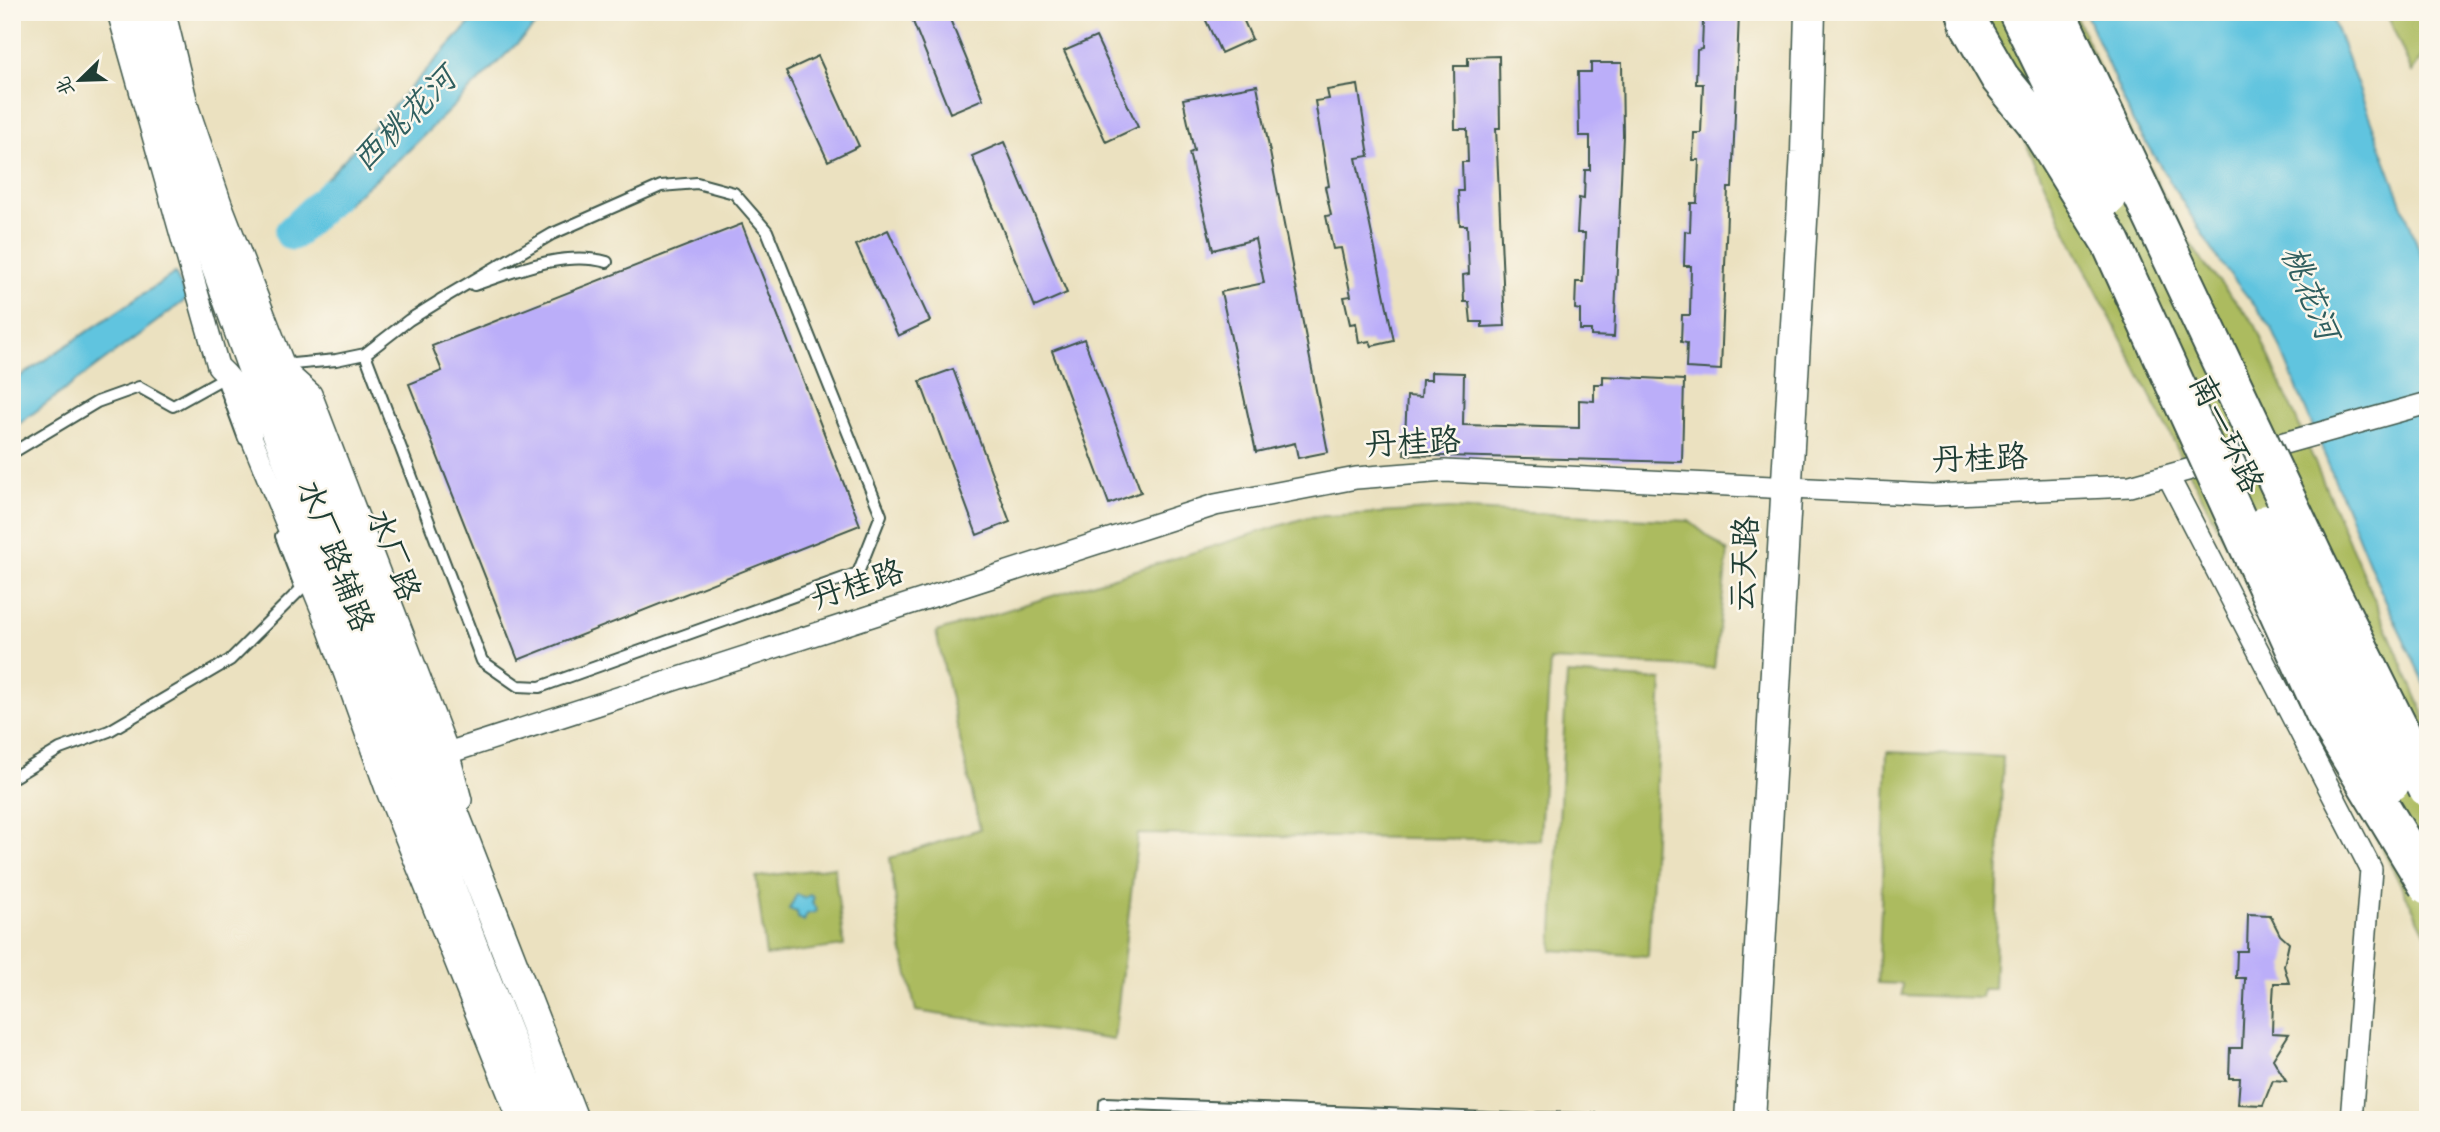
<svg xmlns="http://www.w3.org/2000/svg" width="2440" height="1132" font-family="'Indie Flower','LXGW WenKai TC',sans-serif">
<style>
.green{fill:#acbb5e;stroke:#667c49;stroke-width:2}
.water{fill:#61c4df;stroke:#40808a;stroke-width:2}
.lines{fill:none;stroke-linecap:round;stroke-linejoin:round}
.river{stroke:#61c4df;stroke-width:35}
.building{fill:#bbaef9}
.lane-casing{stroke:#3e5649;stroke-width:14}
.street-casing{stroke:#3e5649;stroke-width:24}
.secondary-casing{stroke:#3e5649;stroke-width:33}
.lane{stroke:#fff;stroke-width:10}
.street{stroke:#fff;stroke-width:21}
.secondary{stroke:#fff;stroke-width:30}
.highway-bridge-casing{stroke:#3e5649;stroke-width:42;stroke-linecap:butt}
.highway-bridge{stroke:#fff;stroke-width:38}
.labels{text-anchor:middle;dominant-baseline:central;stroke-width:5;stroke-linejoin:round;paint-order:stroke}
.street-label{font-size:32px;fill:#1f3d34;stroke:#fbf7ec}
.water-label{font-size:33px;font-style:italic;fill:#305f5f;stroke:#fbf7ec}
</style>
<rect width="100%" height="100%" fill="#fbf7ec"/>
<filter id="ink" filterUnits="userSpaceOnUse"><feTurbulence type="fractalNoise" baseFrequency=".0143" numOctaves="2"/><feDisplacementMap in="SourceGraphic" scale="14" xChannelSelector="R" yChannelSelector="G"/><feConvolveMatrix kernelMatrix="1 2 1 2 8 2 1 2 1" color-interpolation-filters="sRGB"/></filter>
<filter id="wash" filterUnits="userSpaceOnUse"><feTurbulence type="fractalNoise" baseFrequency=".00686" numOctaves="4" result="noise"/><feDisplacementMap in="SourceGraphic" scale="28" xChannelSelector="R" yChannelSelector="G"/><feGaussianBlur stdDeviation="1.57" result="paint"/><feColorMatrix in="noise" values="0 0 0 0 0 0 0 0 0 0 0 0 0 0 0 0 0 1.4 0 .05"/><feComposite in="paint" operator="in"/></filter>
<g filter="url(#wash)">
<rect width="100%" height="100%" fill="#ebe1c0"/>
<!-- green -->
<path class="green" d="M1966,12H2074L2112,96L2184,234L2205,265L2255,324L2428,724V938L2067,233Z
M2386,12H2428V48L2412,72Z
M1449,509L1689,521L1728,552L1714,668L1550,660L1540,840L1138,834L1114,1040L916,1011L902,948L890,858L980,829L936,632L1308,517Z
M1567,674L1662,680L1648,956L1552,950Z
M1887,752L2003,757L1994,989H1982L1981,998L1902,995V984L1878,983Z
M834,867L844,946L766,956L756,877Z"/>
<!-- water -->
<path class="water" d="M480,12H549L406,153L303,241L292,216Z
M2085,12H2330L2428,273V691L2380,589L2272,328L2218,259L2133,122Z
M175,273L187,299L12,429V382Z
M797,894L804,898L810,895L814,897L812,903L817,910L816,912L807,914L804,921L798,918L797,912L789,909Z"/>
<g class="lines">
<!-- river -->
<path class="river" d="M292,233L332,195"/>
</g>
<g id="blocks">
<!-- building -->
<path class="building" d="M909,12H947L983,99L950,113Z
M1202,12H1240L1252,39L1221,53Z
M1713,13L1739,14L1732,188H1728L1721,370L1686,368L1687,343L1681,342L1682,315H1690L1691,266H1684L1685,231L1690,232L1691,203H1697L1699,160H1693L1694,133H1701L1703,84H1696L1697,50L1702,49L1703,21H1713Z
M1096,37L1138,127L1106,142L1064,51Z
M818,56L859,146L828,161L786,71Z
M1499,56L1500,128H1496L1505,326L1482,327V322H1471L1469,302H1464L1463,275L1469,274L1467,225H1460L1458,191H1463L1462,162H1468L1467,129H1455L1454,66H1468V57Z
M1591,63H1622L1623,135L1614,337L1591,336V330H1580V310L1575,309L1576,282H1583L1585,233H1577L1579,198L1584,199L1585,170H1590V136H1579L1578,72H1591Z
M1257,85L1328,452L1298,458L1295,443L1256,452L1221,292L1264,283L1255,239L1213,250L1189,153L1194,151L1183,99Z
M1358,85L1369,156L1356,158L1394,341L1372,346L1370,341L1359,343L1356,323L1350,324L1344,297L1351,296L1341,248L1333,249L1326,216L1331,215L1325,187L1329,186L1315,101L1329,99L1327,90Z
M1004,142L1067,293L1035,307L972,156Z
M742,224L860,525L518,660L409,384L442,371L432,346Z
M888,230L930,321L898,336L856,245Z
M1084,339L1141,492L1109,504L1052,351Z
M953,369L1010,522L977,535L920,381Z
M1431,372L1464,373L1463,425L1579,428V400L1594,401V384H1603V376L1684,380L1682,462L1404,455L1407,396L1421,397L1422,380H1431Z
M2248,914L2270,915L2280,935L2289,943L2284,966L2289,983H2274L2273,999L2272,1033L2289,1034L2273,1059L2286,1081L2273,1080L2263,1105L2238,1104L2240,1078H2229L2230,1048H2242L2245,978H2236L2237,951H2247Z"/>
</g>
</g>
<g filter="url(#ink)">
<use href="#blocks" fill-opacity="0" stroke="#3e5649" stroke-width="2"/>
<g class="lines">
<!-- lane casing -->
<g class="lane-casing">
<path id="lane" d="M474,285C516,271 563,250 607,262
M365,354L482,661L518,686L540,687L858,573L881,515L767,231L734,193L697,183L661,186L552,234L440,300
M282,365L336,360L365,354L409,320L446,297
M222,379L244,439
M12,453L97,402L139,387L173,406L227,376
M12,778L60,749L109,731L230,660L301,589L281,536
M1538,1118L1642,1120
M39,1120V1119
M1104,1120L1105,1103L1538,1120"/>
</g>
<!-- street casing -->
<g class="street-casing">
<path id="street" d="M118,12L218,366C242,388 249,407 252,439L321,608L385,786L519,1120
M282,368L311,394L448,752L461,800
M2168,476L2371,869L2351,1120
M432,758L1215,505L1356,478L1445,471L1933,495L2130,486L2428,403"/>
</g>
<!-- secondary casing -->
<g class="secondary-casing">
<path id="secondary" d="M136,12L163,117L251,363L477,958L541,1120
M160,12L184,110L217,206L573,1120
M1750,1120L1806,152L1810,12"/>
</g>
<!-- lane -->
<use href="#lane" class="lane"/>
<!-- street -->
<use href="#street" class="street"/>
<!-- secondary -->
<use href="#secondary" class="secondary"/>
<!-- highway-bridge casing -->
<g class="highway-bridge-casing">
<path id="highway-bridge" d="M1966,12L1970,26L2000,78L2035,121L2111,243L2327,718L2428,885
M2018,12L2108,196
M2056,12L2316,562L2428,788
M2267,524L2391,782"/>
</g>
<!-- highway-bridge -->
<use href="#highway-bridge" class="highway-bridge"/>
</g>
</g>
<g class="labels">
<!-- street labels -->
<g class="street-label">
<text transform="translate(2224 435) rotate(64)">南一环路</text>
<text transform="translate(1413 445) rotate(-3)">丹桂路</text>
<text transform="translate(1980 461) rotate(-2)">丹桂路</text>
<text transform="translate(391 556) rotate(69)">水厂路</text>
<text transform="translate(333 557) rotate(69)">水厂路辅路</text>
<text transform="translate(1747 564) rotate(-87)">云天路</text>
<text transform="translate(858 587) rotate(-18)">丹桂路</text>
</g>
<!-- water labels -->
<g class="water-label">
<text transform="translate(406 121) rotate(-45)">西桃花河</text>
<text transform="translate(2308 294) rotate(67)">桃花河</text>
</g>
</g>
<!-- margin -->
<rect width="2440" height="1132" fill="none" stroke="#fbf7ec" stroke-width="42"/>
<!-- north arrow -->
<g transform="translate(80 80) rotate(247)" stroke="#fbf7ec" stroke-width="5" paint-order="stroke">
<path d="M0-5L12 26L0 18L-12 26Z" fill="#1f3d34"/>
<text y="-10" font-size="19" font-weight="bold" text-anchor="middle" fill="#1f3d34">北</text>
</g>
</svg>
